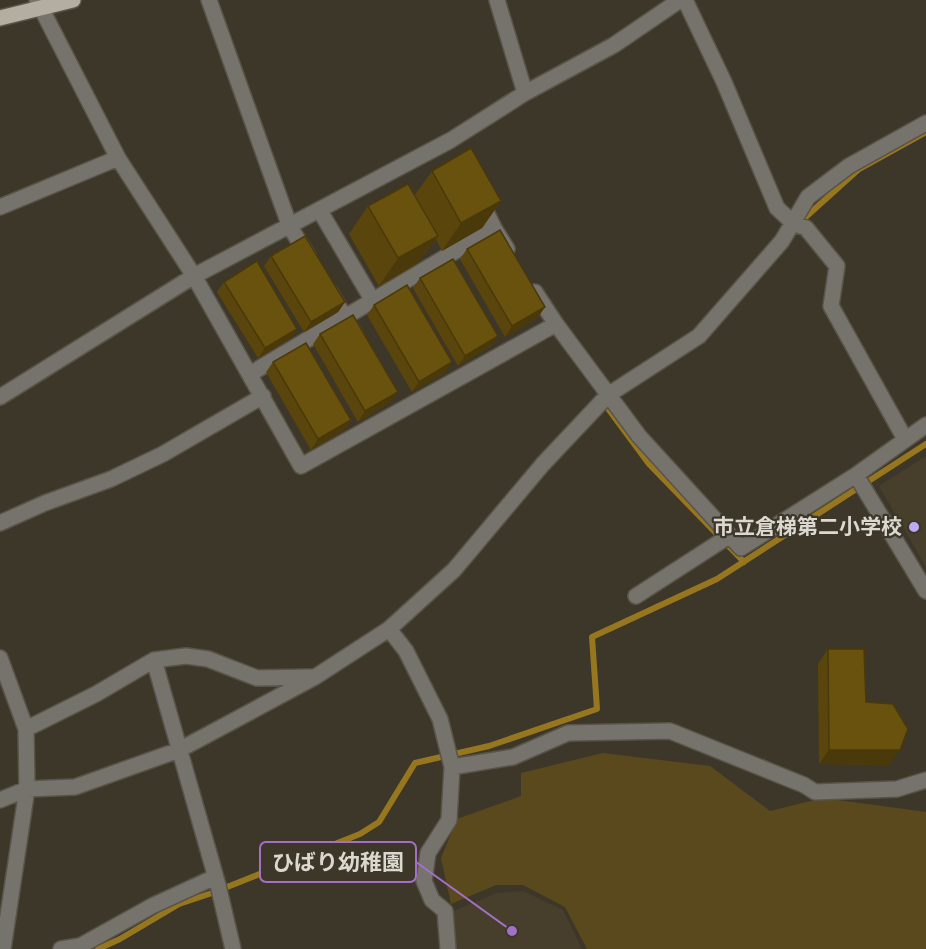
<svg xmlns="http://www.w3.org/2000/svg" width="926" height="949" font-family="'Sofia Sans Condensed','Noto Sans JP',sans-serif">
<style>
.built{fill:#473f2c}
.green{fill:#5b491e}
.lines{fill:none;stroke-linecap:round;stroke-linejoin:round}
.stream{stroke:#977620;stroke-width:6}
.minor-casing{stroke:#595448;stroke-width:18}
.major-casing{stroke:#595448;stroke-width:18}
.minor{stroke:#76736d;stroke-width:15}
.major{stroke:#b4aea1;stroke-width:15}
.wall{fill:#5a460c}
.shaded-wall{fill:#4a390a}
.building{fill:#69510e;stroke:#4a390a;stroke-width:1.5}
.poi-dot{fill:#bea9f5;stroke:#3d372a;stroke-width:2}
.labels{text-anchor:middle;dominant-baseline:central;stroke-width:4.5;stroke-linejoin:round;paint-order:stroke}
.poi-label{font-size:21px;font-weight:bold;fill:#dbd8d0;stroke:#3d372a;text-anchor:end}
.leader{fill:none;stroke:#a171c6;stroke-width:2}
.callout-dot{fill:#a171c6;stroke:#3d372a;stroke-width:2}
.callout{fill:#3d372a;stroke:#a171c6;stroke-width:2}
.callout-label{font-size:22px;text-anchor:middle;font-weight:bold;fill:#dbd8d0}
</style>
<rect width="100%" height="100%" fill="#3d372a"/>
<!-- built -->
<path class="built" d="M926,456V567L879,486Z
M523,891L563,910L582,949H454L451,912L497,893Z"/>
<!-- green -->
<path class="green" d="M603,753L710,766L770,811L823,798L926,812V949H587L565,907L523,885H496L451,904L441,858L457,819L521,796V773Z"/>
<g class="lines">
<!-- stream -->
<path class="stream" d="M798,224L859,169L926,132
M614,402L609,410L649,464L744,562
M98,949L120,939L179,904L212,893L360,834L379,822L415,763L489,746L597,709L592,637L717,579L926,444"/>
<!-- minor casing -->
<g class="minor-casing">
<path id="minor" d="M37,0L118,158L194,276L301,466L556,324
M209,0L290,227L308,256
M497,0L525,93
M685,0L724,82L777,208L793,223L806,228L837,266L831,306L905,439
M480,199L494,228L507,249
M0,207L118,158
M320,211L373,301
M330,292L356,336
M535,292L556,324L639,436L741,548L856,475L926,425
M250,374L494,228
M0,397L194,276L451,140L525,93L614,45L680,0
M856,475L926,591
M0,523L45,503L111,479L163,454L263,396
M636,596L729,536
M389,629L406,651L440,719L452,767L449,820L428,853L424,881L432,900L445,911L448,949
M0,658L26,729L27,789L3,949
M154,660L218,885L233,949
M26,729L96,694L154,660L186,656L208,659L257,678L311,677
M452,767L513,757L568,733L670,731L804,785L815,792L897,789L926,780
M0,800L27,789L75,787L179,750L315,677L389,629L454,570L543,464L608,395L699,336L782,241L808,197L849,166L926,123
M61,949L80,946L152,906L215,877"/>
</g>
<!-- major casing -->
<g class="major-casing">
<path id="major" d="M0,18L73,0"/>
</g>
<!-- minor -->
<use href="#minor" class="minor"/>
<!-- major -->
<use href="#major" class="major"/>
</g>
<!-- wall -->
<path class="wall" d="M432,171L501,201L482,228L442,251L436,239L418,263L379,286L349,234L368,206L414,196Z
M467,249L545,307L538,317L505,337L460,259Z
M271,256L345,302L338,312L304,332L264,266Z
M420,278L491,346L458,366L413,288Z
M224,282L290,339L258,358L217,292Z
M374,305L445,373L412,392L367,315Z
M320,334L391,402L358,422L313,344Z
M273,362L351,420L344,430L311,450L266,372Z
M828,649L866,702L889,765L819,764L818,664Z"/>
<!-- shaded-wall -->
<path class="shaded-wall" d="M501,201L482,228L442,251L461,223Z
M438,236L418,263L379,286L398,258Z
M345,302L338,312L304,332L311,322Z
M545,307L538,317L505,337L512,326Z
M297,329L290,339L258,358L265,348Z
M498,336L491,346L458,366L465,356Z
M452,362L445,373L412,392L419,382Z
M398,392L391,402L358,422L365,411Z
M351,420L344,430L311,450L318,439Z
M829,750H900L889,765L819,764Z"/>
<!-- building -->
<path class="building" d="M471,148L501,201L461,223L432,171Z
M408,184L438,236L398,258L368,206Z
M500,230L545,307L512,326L467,249Z
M305,236L345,302L311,322L271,256Z
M453,259L498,336L465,356L420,278Z
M257,261L297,329L265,348L224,282Z
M407,285L452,362L419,382L374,305Z
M353,315L398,392L365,411L320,334Z
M306,343L351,420L318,439L273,362Z
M828,649H864L866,702L893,704L908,729L900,750H829Z"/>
<!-- markers -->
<circle class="poi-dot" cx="914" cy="527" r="6"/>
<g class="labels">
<!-- poi labels -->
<g class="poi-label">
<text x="902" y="527">市立倉梯第二小学校</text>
</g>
</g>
<!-- callouts -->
<path class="leader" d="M512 931L416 862"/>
<circle class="callout-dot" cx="512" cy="931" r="6"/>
<rect class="callout" x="260" y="842" width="156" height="40" rx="6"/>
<g class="callout-label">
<text x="338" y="870">ひばり幼稚園</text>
</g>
</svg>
